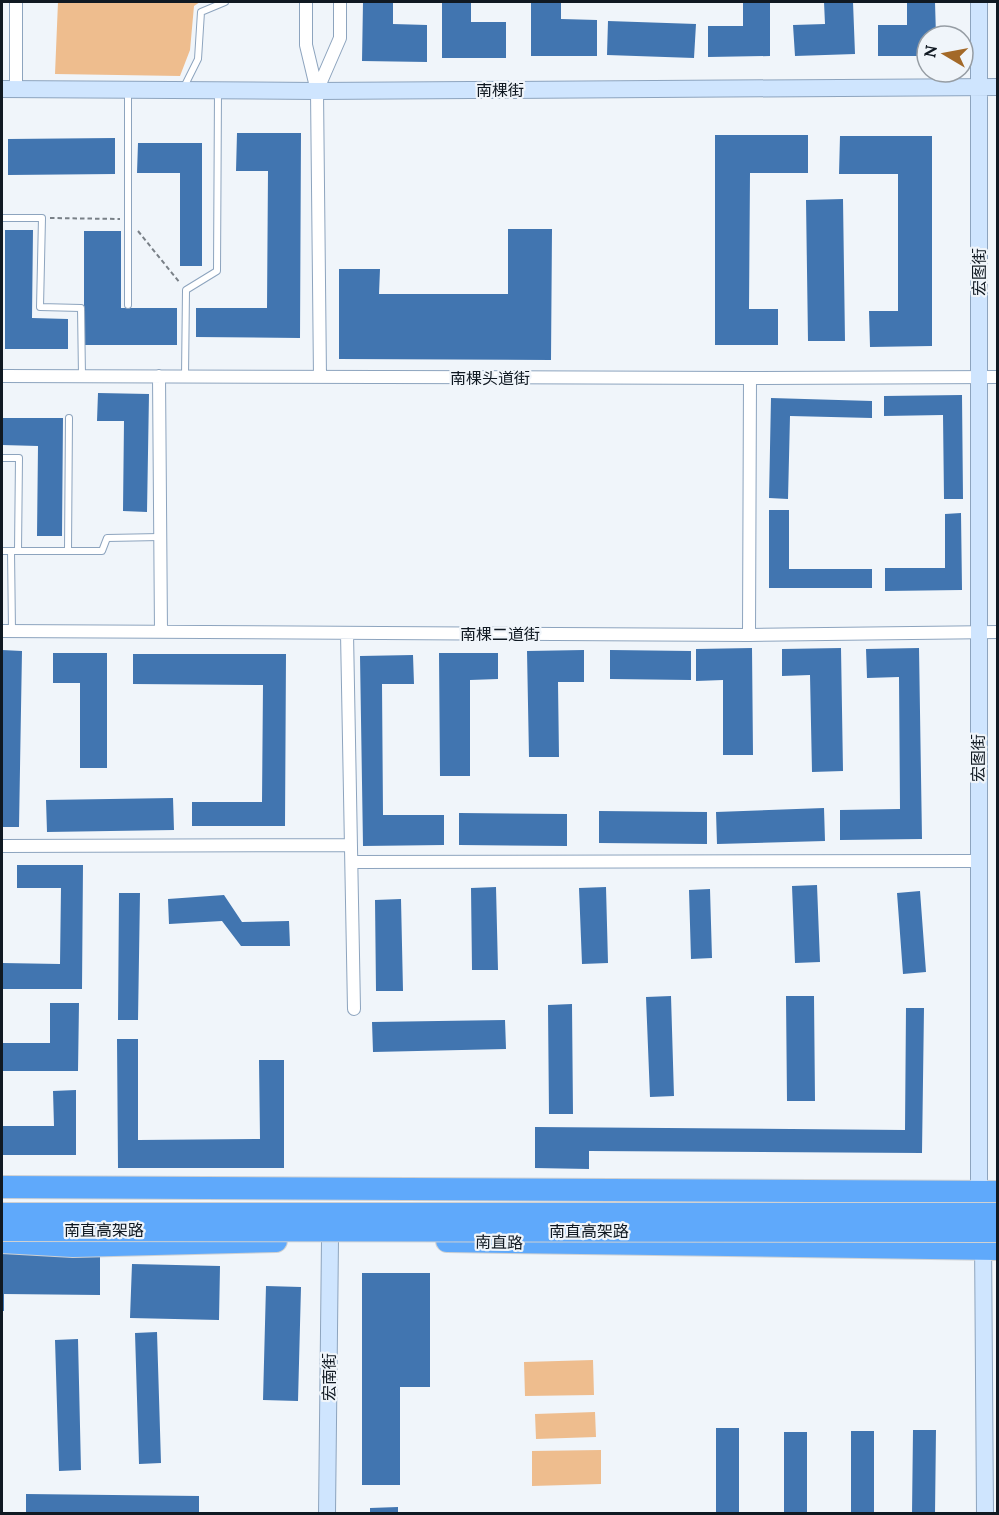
<svg xmlns="http://www.w3.org/2000/svg" width="999" height="1515" font-family="Lora,'Noto Sans SC',serif">
<style>
.green{fill:#eebd8e}
.building{fill:#4175b0}
.lines{fill:none;stroke-linecap:round;stroke-linejoin:round}
.lane-casing{stroke:#8da4be;stroke-width:8}
.street-casing{stroke:#8da4be;stroke-width:14}
.secondary-casing{stroke:#8da4be;stroke-width:18}
.highway-casing{stroke:#cfd1d3;stroke-width:24}
.path{stroke:#798087;stroke-width:2;stroke-dasharray:4.5 3;stroke-linecap:butt}
.lane{stroke:#fff;stroke-width:6}
.street{stroke:#fff;stroke-width:12}
.secondary{stroke:#cfe5fe;stroke-width:16}
.highway{stroke:#5fa9fb;stroke-width:22}
.highway-bridge-casing{stroke:#cfd1d3;stroke-width:24;stroke-linecap:butt}
.highway-bridge{stroke:#5fa9fb;stroke-width:22}
.labels{text-anchor:middle;dominant-baseline:central;stroke-width:4.5;stroke-linejoin:round;paint-order:stroke}
.street-label{font-size:16px;fill:#101922;stroke:#f0f5fa}
</style>
<rect width="100%" height="100%" fill="#f0f5fa"/>
<!-- green -->
<path class="green" d="M58,2H200L194,6L190,50L180,76L55,74Z
M593,1360L594,1395L525,1396L524,1362Z
M595,1412L596,1437L536,1439L535,1414Z
M601,1450V1484L532,1486V1451Z"/>
<!-- building -->
<path class="building" d="M363,2H393V24L427,25V62L362,61Z
M442,2H471V22H506V58H442Z
M531,2H561V19L597,20V56H531Z
M743,2H770V56L708,57V26H743Z
M824,2H853L855,54L795,56L793,25L825,24Z
M907,2H935L936,36H927V56H878V25H907Z
M608,21L696,24L694,58L607,55Z
M237,133H301L300,338L196,337V308H267L268,171H236Z
M715,135H808V173H750L749,309H778V345H715Z
M840,136H932V346L870,347L869,311H898V174H839Z
M115,138V174L8,175V139Z
M138,143H202V266H180V173H137Z
M843,199L845,341H808L806,200Z
M508,229H552L551,360L339,359V269H380L379,294H508Z
M5,230H33L32,318L68,319V349H5Z
M84,231H121V308H177V345H84Z
M98,393L149,394L147,512L123,511L124,421H97Z
M962,395L963,499H944L943,415L884,416V396Z
M771,398L872,401V418L790,416L788,499L769,498Z
M2,418H63L62,536H37L38,446L2,445Z
M769,510H789V569H872V588H769Z
M961,513L962,590L885,591V568H945V514Z
M752,648L753,755H723V680L696,681V649Z
M841,648L843,771L812,772L810,675L782,676V649Z
M919,648L922,839L840,840V810L900,809L899,677L867,678L866,649Z
M2,650L22,651L19,827H2Z
M584,650V682H558L559,757H529L527,651Z
M610,650L691,651V680L610,679Z
M53,653H107V768H80V683H53Z
M439,653H498V679L470,680V776H440Z
M133,654H286L285,826H192V802H262L263,685L133,684Z
M413,655L414,684H382L383,815H444V845L363,846L360,656Z
M173,798L174,830L47,832L46,800Z
M824,808L825,841L717,844L716,812Z
M599,811L707,812V844L599,843Z
M459,813L567,814V846L459,845Z
M17,865H83L82,989H2V963L60,964L61,888H17Z
M817,885L820,962L795,963L792,886Z
M496,887L498,970H472L471,888Z
M606,887L608,963L582,964L579,888Z
M710,889L712,958L691,959L689,890Z
M920,891L926,972L903,974L897,893Z
M119,893H140L138,1020H118Z
M224,895L242,922L289,921L290,946H241L222,921L169,924L168,899Z
M401,899L403,991H376L375,900Z
M671,996L674,1096L650,1097L646,997Z
M786,996H814L815,1101H787Z
M50,1003H79L78,1071H2V1043H50Z
M572,1004L573,1114H549L548,1005Z
M906,1008H924L922,1153L589,1151V1169L535,1168V1127L905,1130Z
M505,1020L506,1049L373,1052L372,1022Z
M117,1039H138V1140L260,1139L259,1060H284V1168H118Z
M76,1090V1155H2V1126H54L53,1091Z
M2,1249L100,1251V1295L4,1294V1311H2Z
M132,1264L220,1266L219,1320L130,1318Z
M362,1273H430V1387H400V1485H362Z
M266,1286L301,1287L298,1401L263,1400Z
M157,1332L161,1463L139,1464L135,1333Z
M78,1339L81,1470L59,1471L55,1340Z
M716,1428H739V1514H716Z
M913,1430H936L935,1514H912Z
M851,1431H874V1514H851Z
M784,1432H807V1514H784Z
M26,1494L199,1496V1514H26Z
M398,1507V1514H370V1508Z"/>
<g class="lines">
<!-- lane casing -->
<g class="lane-casing">
<path id="lane" d="M184,87L198,59L201,12L225,2
M2,218H42L40,307L81,308L82,376
M128,305V90
M185,376L186,290L217,271L218,91
M2,458H19L18,551
M2,551H102L107,538L160,537
M11,551L12,631
M68,551L69,418"/>
</g>
<!-- street casing -->
<g class="street-casing">
<path id="street" d="M306,2V45L317,91L320,377
M16,89V2
M317,91L340,38V2
M2,376L750,378L998,377
M159,376L161,632
M2,631L749,635L998,632
M347,633L354,1009
M749,635L750,378
M2,846L351,845
M352,862L979,861"/>
</g>
<!-- secondary casing -->
<g class="secondary-casing">
<path id="secondary" d="M979,2V1201
M2,89L317,91L998,87
M983,1238L985,1514
M327,1514L330,1240"/>
</g>
<!-- highway casing -->
<g class="highway-casing">
<path id="highway" d="M2,1187L998,1192
M447,1241L998,1249
M2,1242L73,1246L276,1241"/>
</g>
<!-- path -->
<path class="path" d="M50,218L120,219
M138,231L180,283"/>
<!-- lane -->
<use href="#lane" class="lane"/>
<!-- street -->
<use href="#street" class="street"/>
<!-- secondary -->
<use href="#secondary" class="secondary"/>
<!-- highway -->
<use href="#highway" class="highway"/>
<!-- highway-bridge casing -->
<g class="highway-bridge-casing">
<path id="highway-bridge" d="M2,1214H998
M2,1230L998,1231"/>
</g>
<!-- highway-bridge -->
<use href="#highway-bridge" class="highway-bridge"/>
</g>
<g class="labels">
<!-- street labels -->
<g class="street-label">
<text x="500" y="90">南棵街</text>
<text transform="translate(979 272) rotate(-90)">宏图街</text>
<text x="490" y="378">南棵头道街</text>
<text x="500" y="634">南棵二道街</text>
<text transform="translate(978 758) rotate(-90)">宏图街</text>
<text x="104" y="1230">南直高架路</text>
<text x="589" y="1231">南直高架路</text>
<text transform="translate(499 1242) rotate(1)">南直路</text>
<text transform="translate(329 1377) rotate(-90)">宏南街</text>
</g>
</g>
<!-- border -->
<rect width="999" height="1515" fill="none" stroke="#101922" stroke-width="6"/>
<!-- north arrow -->
<g transform="translate(945 54) rotate(280)"><circle r="28" fill="#f0f5fa" stroke="#969da4" stroke-width="1.5"/>
<path d="M0-4.5L10 22L0 15L-10 22Z" fill="#a36928"/>
<text y="-9" font-size="16" font-weight="bold" text-anchor="middle" fill="#101922">N</text>
</g>
</svg>
